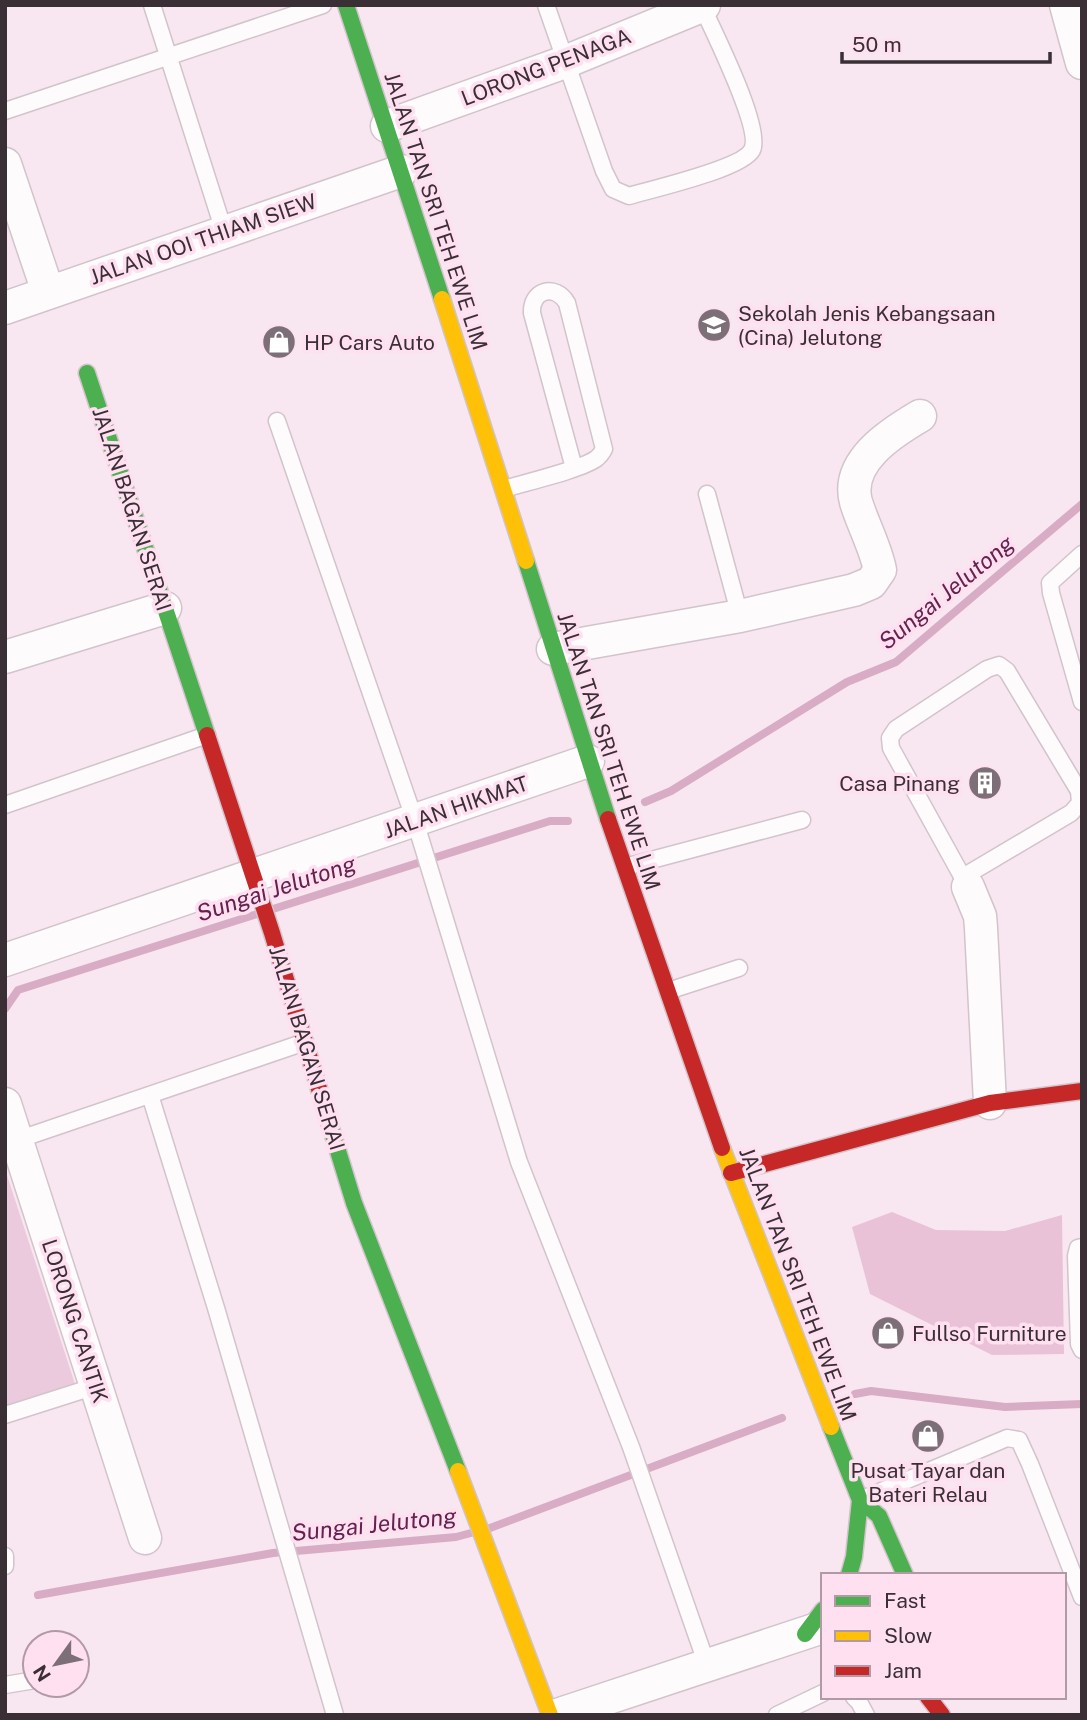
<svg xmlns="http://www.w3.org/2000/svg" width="1087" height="1720" font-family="'Public Sans',sans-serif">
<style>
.green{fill:#eccadd}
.forest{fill:#e9c2d8}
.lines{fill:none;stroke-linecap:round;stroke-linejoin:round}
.stream{stroke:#d8acc5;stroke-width:8}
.lane-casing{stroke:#d2c4cb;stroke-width:19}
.street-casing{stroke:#d2c4cb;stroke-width:35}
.fast-casing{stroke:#d2c4cb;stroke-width:19}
.slow-casing{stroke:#d2c4cb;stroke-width:19}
.jam-casing{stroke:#d2c4cb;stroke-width:19}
.lane{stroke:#fefbfd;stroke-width:16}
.street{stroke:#fefbfd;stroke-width:32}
.fast{stroke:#4caf50;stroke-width:16}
.slow{stroke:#ffc107;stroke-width:16}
.jam{stroke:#c62828;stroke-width:16}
.labels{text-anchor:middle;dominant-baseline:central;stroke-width:7;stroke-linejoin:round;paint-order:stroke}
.street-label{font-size:21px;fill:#3b2f36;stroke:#ffe0f1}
.poi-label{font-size:21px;fill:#3b2f36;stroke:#ffe0f1;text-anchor:start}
.water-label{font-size:23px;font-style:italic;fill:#65224f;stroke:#ffe0f1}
</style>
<rect width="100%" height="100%" fill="#f8e7f0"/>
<!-- green -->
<path class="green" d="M5,1169L75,1384L5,1407Z"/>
<!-- forest -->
<path class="forest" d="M892,1212L936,1230L1005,1231L1062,1215L1064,1354L992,1355L870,1294L852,1227Z"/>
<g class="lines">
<!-- stream -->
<path class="stream" d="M645,802L671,791L847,682L896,662L1082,504
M273,909L550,821H568
M5,1009L18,990L254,915
M855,1394L871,1391L1005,1407L1082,1404
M490,1528L782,1418
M38,1595L273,1553L456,1537L471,1533"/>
<!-- lane casing -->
<g class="lane-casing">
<path id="lane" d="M152,5L224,231
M546,5L604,171L613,189L629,196C652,189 742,169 752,150C763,129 713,31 702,6
M5,111L323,5
M277,421L415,821L519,1162L631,1447L707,1665
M504,489C523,483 584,469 597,458C601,455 601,454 604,449L567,303C555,283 531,290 532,313L574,468
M707,494L740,616
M1082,554L1050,583L1051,593L1082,702
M5,805L207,735
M625,867L802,820
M963,877L1071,813L1080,803L1079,791L1007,671L999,665L987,669L896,729L890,738L891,748L968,887
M668,991L739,968
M150,1095L216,1308L335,1715
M17,1140L305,1042
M1082,1247L1078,1248L1076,1256L1079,1344L1082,1350
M5,1415L96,1386
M860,1500L1007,1438L1019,1440L1030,1464L1082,1597
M5,1556V1566
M5,1685L35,1680
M854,1697L859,1702L866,1715
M777,1715L823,1693"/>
</g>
<!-- street casing -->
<g class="street-casing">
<path id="street" d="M1066,5L1082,63
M387,126L565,62L704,5
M5,164L48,292
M5,308L401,171
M553,649L740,616L854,590L871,583L880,570C875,546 863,525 856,502C845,462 891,433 920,416
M5,657L165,608
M968,887L980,916L981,928L990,1103
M5,960L588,761
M5,1104L145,1538
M557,1715L823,1627"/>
</g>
<!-- fast casing -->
<g class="fast-casing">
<path id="fast" d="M346,5L442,299
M87,373L207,735
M526,561L608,819
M326,1112L354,1203L458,1471
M831,1427L860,1500L854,1557L849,1575
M860,1500L879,1516L905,1575
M805,1634L823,1610"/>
</g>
<!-- slow casing -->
<g class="slow-casing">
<path id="slow" d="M442,299L526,561
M722,1148L831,1427
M458,1471L550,1715"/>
</g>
<!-- jam casing -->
<g class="jam-casing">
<path id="jam" d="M207,735L272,933L326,1112
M608,819L722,1148
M731,1173L990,1103L1082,1091
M928,1697L942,1715"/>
</g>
<!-- lane -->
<use href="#lane" class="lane"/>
<!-- street -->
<use href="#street" class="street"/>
<!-- fast -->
<use href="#fast" class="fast"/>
<!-- slow -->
<use href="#slow" class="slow"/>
<!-- jam -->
<use href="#jam" class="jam"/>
</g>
<!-- icons -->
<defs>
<g id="school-disc" transform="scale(1.75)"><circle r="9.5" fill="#7d6f77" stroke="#ffe0f1"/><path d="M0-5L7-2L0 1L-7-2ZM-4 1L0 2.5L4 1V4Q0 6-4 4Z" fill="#fff"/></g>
<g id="shop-disc" transform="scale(1.75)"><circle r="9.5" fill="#7d6f77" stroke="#ffe0f1"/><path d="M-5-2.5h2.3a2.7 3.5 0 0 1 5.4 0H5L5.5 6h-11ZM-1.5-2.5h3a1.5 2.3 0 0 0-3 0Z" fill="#fff"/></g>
<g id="building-disc" transform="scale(1.75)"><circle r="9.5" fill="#7d6f77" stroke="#ffe0f1"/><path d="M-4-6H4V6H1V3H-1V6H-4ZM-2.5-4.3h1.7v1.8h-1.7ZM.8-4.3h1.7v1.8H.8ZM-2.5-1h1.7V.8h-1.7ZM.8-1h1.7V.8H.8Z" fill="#fff"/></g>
</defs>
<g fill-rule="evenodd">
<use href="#school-disc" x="714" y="325"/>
<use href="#shop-disc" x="279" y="342"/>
<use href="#building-disc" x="985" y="783"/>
<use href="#shop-disc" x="888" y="1333"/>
<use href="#shop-disc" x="928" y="1436"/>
</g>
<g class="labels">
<!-- street labels -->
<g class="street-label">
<text transform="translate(546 67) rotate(-21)">LORONG PENAGA</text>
<text transform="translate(436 211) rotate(72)">JALAN TAN SRI TEH EWE LIM</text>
<text transform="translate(203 239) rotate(-19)">JALAN OOI THIAM SIEW</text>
<text transform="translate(132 509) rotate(72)">JALAN BAGAN SERAI</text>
<text transform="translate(609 751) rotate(72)">JALAN TAN SRI TEH EWE LIM</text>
<text transform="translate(456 807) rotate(-19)">JALAN HIKMAT</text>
<text transform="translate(307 1048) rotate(73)">JALAN BAGAN SERAI</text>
<text transform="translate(798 1284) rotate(69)">JALAN TAN SRI TEH EWE LIM</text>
<text transform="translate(75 1321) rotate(72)">LORONG CANTIK</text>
</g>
<!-- poi labels -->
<g class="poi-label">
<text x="738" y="313">Sekolah Jenis Kebangsaan<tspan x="738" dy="24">(Cina) Jelutong</tspan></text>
<text x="304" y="342">HP Cars Auto</text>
<text x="960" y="783" text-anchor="end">Casa Pinang</text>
<text x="912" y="1333">Fullso Furniture</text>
<text x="928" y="1470" text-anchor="middle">Pusat Tayar dan<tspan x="928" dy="24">Bateri Relau</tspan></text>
</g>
<!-- water labels -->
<g class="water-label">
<text transform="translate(946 592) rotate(-39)">Sungai Jelutong</text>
<text transform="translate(276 888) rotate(-18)">Sungai Jelutong</text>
<text transform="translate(374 1524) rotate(-6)">Sungai Jelutong</text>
</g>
</g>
<!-- border -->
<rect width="1087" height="1720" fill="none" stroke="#3b2f36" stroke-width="14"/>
<!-- legend -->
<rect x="821" y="1573" width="245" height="126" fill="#ffe0f1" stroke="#b199a6" stroke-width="2"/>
<rect x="835" y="1596" width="35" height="10" fill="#4caf50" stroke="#b199a6" stroke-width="2"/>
<text x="884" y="1608" font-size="21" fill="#3b2f36">Fast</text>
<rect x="835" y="1631" width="35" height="10" fill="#ffc107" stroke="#b199a6" stroke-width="2"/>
<text x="884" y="1643" font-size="21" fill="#3b2f36">Slow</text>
<rect x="835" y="1666" width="35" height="10" fill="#c62828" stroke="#b199a6" stroke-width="2"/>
<text x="884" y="1678" font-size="21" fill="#3b2f36">Jam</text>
<!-- north arrow -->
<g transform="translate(56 1664) rotate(237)"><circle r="33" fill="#ffe0f1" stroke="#b199a6" stroke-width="2"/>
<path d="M0-5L12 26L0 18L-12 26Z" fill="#7d6f77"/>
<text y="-10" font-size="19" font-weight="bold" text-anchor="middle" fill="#3b2f36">N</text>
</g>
<!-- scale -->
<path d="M842 52v10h208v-10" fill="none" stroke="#3b2f36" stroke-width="3.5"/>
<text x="852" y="52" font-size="21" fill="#3b2f36" stroke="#ffe0f1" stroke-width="5" paint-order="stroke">50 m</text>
</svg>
